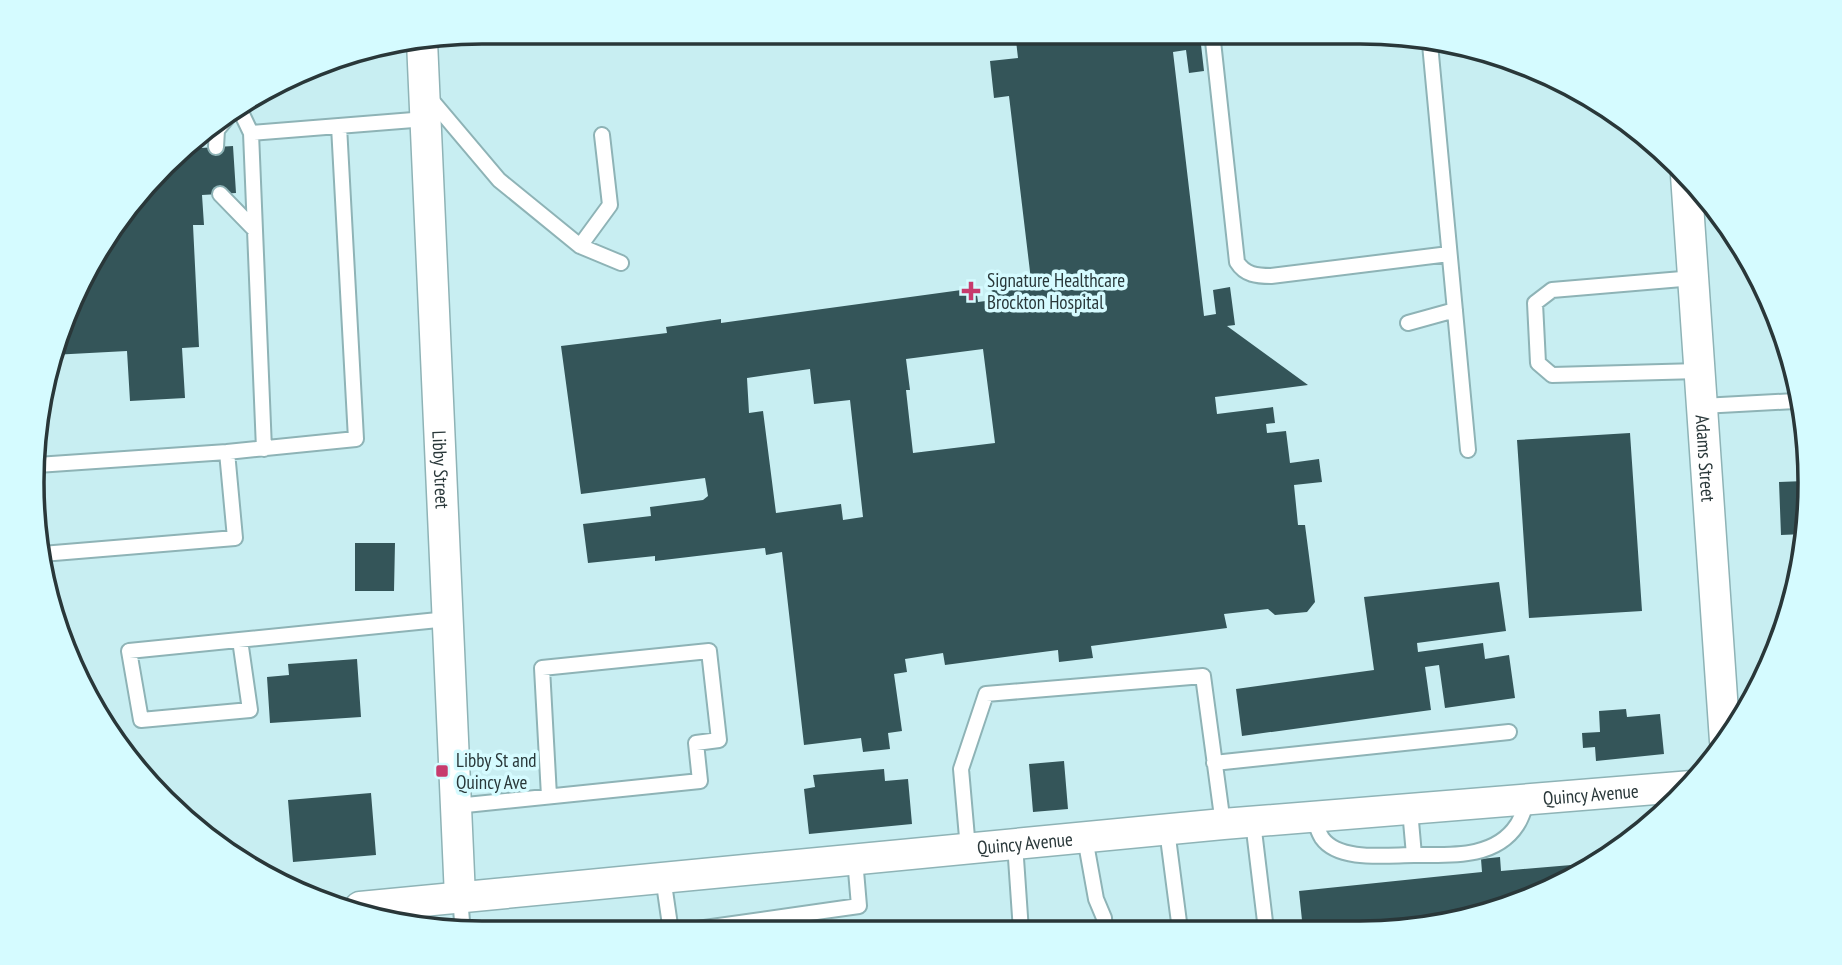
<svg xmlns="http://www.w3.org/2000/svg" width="1842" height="965" font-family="'PT Sans Narrow',sans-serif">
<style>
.building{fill:#345559;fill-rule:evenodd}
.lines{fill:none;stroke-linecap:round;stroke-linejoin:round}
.service-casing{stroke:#8eb3b6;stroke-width:18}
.minor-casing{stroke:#8eb3b6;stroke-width:33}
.service{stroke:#fff;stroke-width:14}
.minor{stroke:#fff;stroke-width:30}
.poi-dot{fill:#c73b6d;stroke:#d5fbff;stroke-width:2.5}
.labels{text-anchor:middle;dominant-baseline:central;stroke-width:7;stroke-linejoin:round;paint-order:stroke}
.poi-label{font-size:19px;fill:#293739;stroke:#d5fbff;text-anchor:start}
.street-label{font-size:19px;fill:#293739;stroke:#d5fbff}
.rim{fill:none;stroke:#293739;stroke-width:3.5}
</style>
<rect width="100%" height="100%" fill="#c8eef2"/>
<!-- building -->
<path class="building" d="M1015,32H1172L1173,39L1200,36L1204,71L1189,73L1186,50L1173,52L1204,316L1216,314L1213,290L1230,287L1235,325L1227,326L1308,385L1215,397L1217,414L1273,407L1275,423L1266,424L1267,433L1286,431L1290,463L1319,459L1322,482L1294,485L1298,525H1305L1315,602L1307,612L1275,615L1268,609L1224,614L1227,628L1091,646L1093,658L1059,662L1058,650L945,665L943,653L905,659L907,672L894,674L902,731L888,733L890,749L863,752L861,738L804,745L782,552L766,555L765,548L655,561V556L588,563L583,524L651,516L650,507L703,500L708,496L705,478L581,494L561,346L667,333L666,327L721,319V323L976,288L978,302L993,300L991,286L1031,280L1009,96L994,98L990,61L1018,58ZM983,349L995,443L913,453L906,390H910L906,359ZM810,369L814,404L850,400L863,517L843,520L841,504L776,513L763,411L749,413L747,378Z
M233,146L236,193L202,195L204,225H193L199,347L182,348L185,398L130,401L127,351L52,355L107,232L185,149Z
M1630,433L1642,611L1529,618L1517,440Z
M1805,481L1810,512L1804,534L1781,535L1779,482Z
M355,543H395L394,591H355Z
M1499,582L1506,631L1417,643L1418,652L1483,643L1485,659L1509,655L1515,698L1445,708L1439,665L1425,667L1431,710L1242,736L1236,689L1374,670L1364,597Z
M357,659L361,717L270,723L267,677L289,675L288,664Z
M1626,709L1627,717L1660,714L1664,754L1596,761L1595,747L1583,748L1582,733L1600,732L1599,711Z
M1064,761L1068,809L1033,812L1029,764Z
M884,769L885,781L908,779L912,824L809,834L804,789L815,787L813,775Z
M371,793L376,855L293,862L288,800Z
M1500,857L1501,871L1595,863L1532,899L1419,930H1303L1299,891L1482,872L1481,859Z
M1098,920V931H1039V925Z"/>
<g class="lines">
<!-- service casing -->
<g class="service-casing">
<path id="service" d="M1212,32L1237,262C1245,275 1257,276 1271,276L1449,254
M1430,44L1468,450
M428,96L499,180L580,246L621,263
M239,108L251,133L426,119
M251,133L264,449
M216,147L217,130L231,113
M220,194L255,230
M580,246L610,205L602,135
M1694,278L1552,290L1535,303L1538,363L1552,375L1699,371
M1408,323L1455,310
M1702,406L1795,401
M37,465L227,452
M42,554L235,538L227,452L356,439L339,126
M240,640L250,710L141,720L129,651L448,619
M1214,763L1509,732
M456,806L700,781L696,743L719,740L709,651L542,668L549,796
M1313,817C1316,824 1318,832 1322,838C1339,862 1388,855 1414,855L1410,810
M1253,822L1266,930
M1167,830L1180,930
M1085,838L1096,899L1104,918L1105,931
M1015,844L1021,931
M968,849L961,769L986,694L1203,676L1223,824
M1414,855C1449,855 1495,859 1517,825C1522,818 1524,808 1528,800
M663,877L671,932
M460,897L463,933
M676,932L859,906L855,859"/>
</g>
<!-- minor casing -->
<g class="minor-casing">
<g id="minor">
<path id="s1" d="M422,41L460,897"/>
<path id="s2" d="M1686,175L1725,741"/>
<path id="s3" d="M360,907L1223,824L1692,786"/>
</g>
</g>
<!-- service -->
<use href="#service" class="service"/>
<!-- minor -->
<use href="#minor" class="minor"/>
</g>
<!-- markers -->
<g class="poi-dot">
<path d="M967.5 280.5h7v7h7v7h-7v7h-7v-7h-7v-7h7z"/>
<rect x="435" y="764" width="14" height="14" rx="3.5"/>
</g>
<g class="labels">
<!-- poi labels -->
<g class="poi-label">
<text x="987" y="280">Signature Healthcare<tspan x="987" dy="22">Brockton Hospital</tspan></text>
<text x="456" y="760">Libby St and<tspan x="456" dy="22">Quincy Ave</tspan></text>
</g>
<!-- street labels -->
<g class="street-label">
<text stroke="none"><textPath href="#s2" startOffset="284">Adams Street</textPath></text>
<text stroke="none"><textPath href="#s1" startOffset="429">Libby Street</textPath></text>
<text stroke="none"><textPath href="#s3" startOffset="1236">Quincy Avenue</textPath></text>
<text stroke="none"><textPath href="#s3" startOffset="668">Quincy Avenue</textPath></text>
</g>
</g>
<!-- crop -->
<path d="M0 0H1842V965H0ZM482 44H1360A438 438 0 0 1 1798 482V483A438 438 0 0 1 1360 921H482A438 438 0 0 1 44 483V482A438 438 0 0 1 482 44Z" fill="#d5fbff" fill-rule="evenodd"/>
<path class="rim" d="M482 44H1360A438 438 0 0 1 1798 482V483A438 438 0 0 1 1360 921H482A438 438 0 0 1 44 483V482A438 438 0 0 1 482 44Z"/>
</svg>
